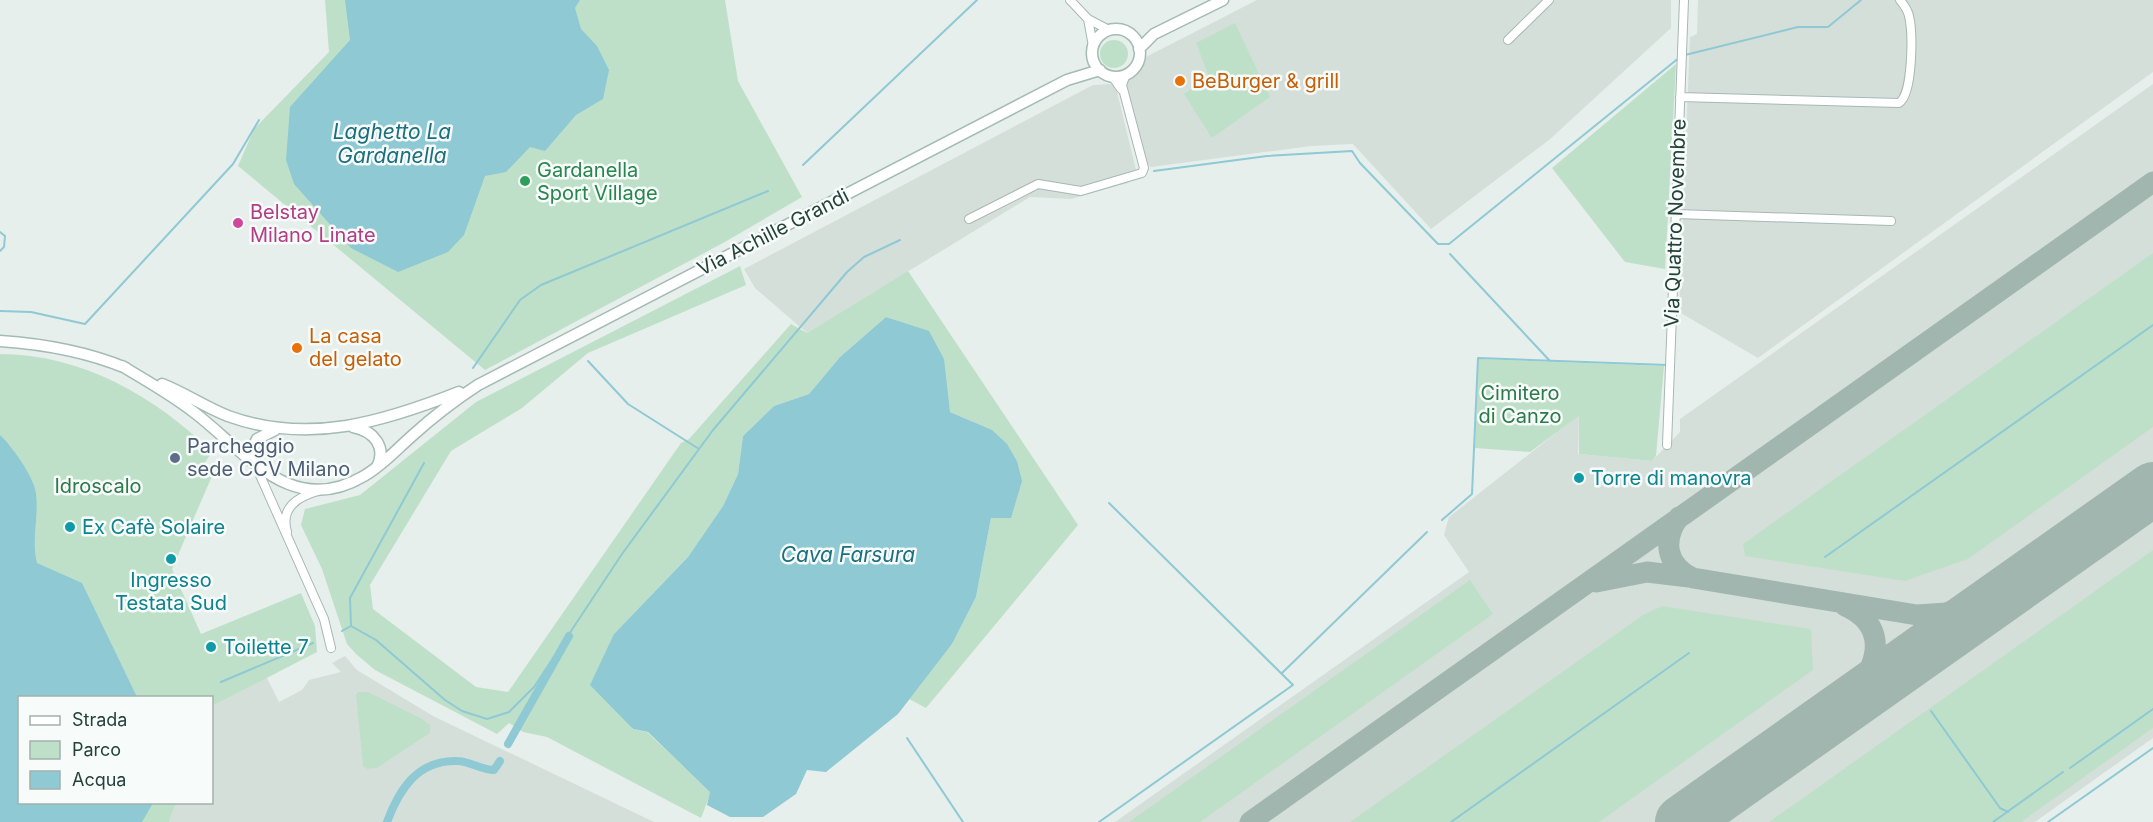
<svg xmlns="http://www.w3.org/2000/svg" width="2153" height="822" font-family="Inter,sans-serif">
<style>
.built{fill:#d4dfda}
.green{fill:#bfe0c8}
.water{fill:#8ec9d4}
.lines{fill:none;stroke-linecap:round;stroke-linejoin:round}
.stream{stroke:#8ec9d4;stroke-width:2}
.canal{stroke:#8ec9d4;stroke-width:8}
.taxiway{stroke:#a2b6b0;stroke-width:21}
.runway{stroke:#a2b6b0;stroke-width:54}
.minor-casing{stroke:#a8b8b2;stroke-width:10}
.secondary-casing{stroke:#a4bbb3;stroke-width:13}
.minor{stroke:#fff;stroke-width:8}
.secondary{stroke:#fff;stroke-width:10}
.food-dot{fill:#e8710a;stroke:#f7fbf9;stroke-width:2}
.leisure-dot{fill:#2e9e5b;stroke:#f7fbf9;stroke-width:2}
.hotel-dot{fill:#d1479c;stroke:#f7fbf9;stroke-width:2}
.service-dot{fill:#5c6f8a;stroke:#f7fbf9;stroke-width:2}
.culture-dot{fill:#0f9aa8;stroke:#f7fbf9;stroke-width:2}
.labels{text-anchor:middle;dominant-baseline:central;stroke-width:5;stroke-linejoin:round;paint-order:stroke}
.food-label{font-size:20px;fill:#c56008;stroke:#f7fbf9;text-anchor:start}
.leisure-label{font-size:20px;fill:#27864d;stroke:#f7fbf9;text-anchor:start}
.hotel-label{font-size:20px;fill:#b23c85;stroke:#f7fbf9;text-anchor:start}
.street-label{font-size:20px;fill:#24423a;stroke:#f7fbf9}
.park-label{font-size:20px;fill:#2d7a4b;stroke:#f7fbf9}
.service-label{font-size:20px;fill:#4e5e75;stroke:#f7fbf9;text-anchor:start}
.culture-label{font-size:20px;fill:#0d838f;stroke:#f7fbf9;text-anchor:start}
.water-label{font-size:21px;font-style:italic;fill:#1c6f80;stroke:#f7fbf9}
</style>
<rect width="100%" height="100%" fill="#e6efeb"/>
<!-- built -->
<path class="built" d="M1257,0H1671V28L1549,140L1431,229L1353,144L1311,146L1151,167L1147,164L1125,88L1128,78L1140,68L1144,58Z
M1698,0H2153V72L1758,358L1679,312L1690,37L1697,34Z
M1112,84L1117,92L1136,170L1128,183L1071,199L1030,197L807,333L755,288L744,269L1093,85Z
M2153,84V738L2060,804L2035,822H1115L1469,572L1444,535L1449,517L1579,415L1578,454L1652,461L1680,432V419Z
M345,656L357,670L433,716L654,822H169L176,803L212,802V706L266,676L279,702L302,690L309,680L341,672L332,663Z"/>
<!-- green -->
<path class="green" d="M325,0H725L738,81L802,197L723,243L485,370L238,166L254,129L329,52Z
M1235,23L1270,97L1212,138L1184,94L1209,77L1196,43Z
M1100 54a14 14 0 1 1 28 0a14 14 0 1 1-28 0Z
M1676,64L1665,269L1625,262L1552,168Z
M2153,253V427L1968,559L1905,581L1745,556L1743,544Z
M740,266L746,285L588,353L522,408L451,451L370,585L373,609L476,687L508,692L681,443L689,439L791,324L807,333L908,271L1078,525L926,708L909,699L952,644L976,597L991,518L1017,461C1000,431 980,425 950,412L946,386L929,332L886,317L840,357L809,394L774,406L743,436L738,474L723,506L688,557L614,634L632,729L647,732L711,792L701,818L547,737L523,732L509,723L497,734L375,670L356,654L347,644L322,569L301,525L305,509L360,495L476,402Z
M0,354C81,354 155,396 212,452L204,464L212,476L172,569L201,634L301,593L315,626L317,652L212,706V698H20V802L176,803L169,822H0Z
M1478,359L1664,366L1656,456L1652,461L1579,454V416L1530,452L1475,448Z
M2153,550V728L2021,822H1769Z
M1470,580L1493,614L1200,822H1129Z
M1662,606L1811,629L1813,670L1599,822H1350L1643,615Z
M358,692H368L422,719L430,725V733L377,768L367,769L363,766L356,695Z"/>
<!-- water -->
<path class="water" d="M345,0H580L575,8L581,29L597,46L609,70L603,99L576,115L545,151L530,147L506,172L485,176L464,235L448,252L398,272L351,248L294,184L286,160L290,107L350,40Z
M886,317L929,331L944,359L950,412L992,430L1007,444L1017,461L1022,481L1011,518H991L976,597L952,644L898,714L826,772L807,770L796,794L763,817H730L707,805L710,792L648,732L633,729L590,685L614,634L688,557L723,506L738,474L743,436L774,406L809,394L840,357Z
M0,435C11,445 35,478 36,494C39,517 31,539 37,563L82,583L137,697L20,698V802L153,803L142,822H0Z"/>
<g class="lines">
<!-- stream -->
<path class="stream" d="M1685,55L1798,27H1828L1861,0
M803,165L977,0
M1154,171L1267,156L1352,151L1360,163L1438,244H1449L1680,57
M0,232L5,236L4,247L0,251
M1450,254L1550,361
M0,311L31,312L85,324L233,164L259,120
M588,361L628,404L699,449
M473,368L520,300L541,285L768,191
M1442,520L1472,494L1478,358L1667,365
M1825,557L2153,325
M351,626L376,640L445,700L462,711L487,719L509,712L534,687L622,554L713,430L847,272L864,257L900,240
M351,626L350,598L424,463
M342,631L351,626
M1282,673L1427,532
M221,682L313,643
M1931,711L2000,808L2008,812
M907,738L963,822
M2070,768L2153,709
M1099,822L1293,685L1109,503
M1451,822L1689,653
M1993,822L2063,772
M2048,822L2153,748"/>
<!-- canal -->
<path class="canal" d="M508,744L569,636
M387,822C399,790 417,760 457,761C470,761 481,770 494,770L500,761"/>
<!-- taxiway -->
<path class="taxiway" d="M1679,517C1662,540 1666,566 1693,578L1917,615L1946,613L2004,594
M1596,582L1647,572L1689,577
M1845,606C1897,629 1872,676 1845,707
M1250,822L2153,182"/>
<!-- runway -->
<path class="runway" d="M1682,822L2153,489"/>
<!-- minor casing -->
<g class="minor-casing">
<path id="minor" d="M1070,0L1088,19L1109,30
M1088,19L1093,46
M1508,40L1549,0
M1112,76L1121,89
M1680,97L1899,103C1913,94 1913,33 1909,16C1908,10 1904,5 1900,0
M1676,214L1891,221
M969,219L1038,184L1081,191L1142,173L1144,168L1122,85L1126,74
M1667,445L1684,0
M255,464L324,619L331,648
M287,532C280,508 297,497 318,491"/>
</g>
<!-- secondary casing -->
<g class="secondary-casing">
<path id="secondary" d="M1092 53a24 24 0 1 1 48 0a24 24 0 1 1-48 0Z
M1139,49L1154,34L1223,0
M0,341C44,344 85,351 126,368
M122,366C147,381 172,395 195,413C246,452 291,519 364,476C383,465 397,449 413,435C434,416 455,400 478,385L1067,80L1100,70
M162,384C185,393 205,407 228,416C308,445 383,422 459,392
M353,427C374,431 387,447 377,467
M253,462L252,450L257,439L275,430"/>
</g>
<!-- minor -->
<use href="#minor" class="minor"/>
<!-- secondary -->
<use href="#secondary" class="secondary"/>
</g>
<!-- markers -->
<g class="food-dot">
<circle cx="1180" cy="81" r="6"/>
<circle cx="297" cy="348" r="6"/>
</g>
<circle class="leisure-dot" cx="525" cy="181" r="6"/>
<circle class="hotel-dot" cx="238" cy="223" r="6"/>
<circle class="service-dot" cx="175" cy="458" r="6"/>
<g class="culture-dot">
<circle cx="1579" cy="478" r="6"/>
<circle cx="70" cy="527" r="6"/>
<circle cx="171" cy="559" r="6"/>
<circle cx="211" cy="647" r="6"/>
</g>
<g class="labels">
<!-- food labels -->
<g class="food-label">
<text x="1192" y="81">BeBurger &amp; grill</text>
<text x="309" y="336">La casa<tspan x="309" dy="23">del gelato</tspan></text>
</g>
<!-- leisure labels -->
<g class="leisure-label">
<text x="537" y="170">Gardanella<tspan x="537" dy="23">Sport Village</tspan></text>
</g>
<!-- hotel labels -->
<g class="hotel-label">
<text x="250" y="212">Belstay<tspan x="250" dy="23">Milano Linate</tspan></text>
</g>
<!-- street labels -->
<g class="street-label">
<text transform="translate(1675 223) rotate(-88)">Via Quattro Novembre</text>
<text transform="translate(773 232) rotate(-27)">Via Achille Grandi</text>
</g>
<!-- park labels -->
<g class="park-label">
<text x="1520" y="393">Cimitero<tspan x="1520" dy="23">di Canzo</tspan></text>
<text x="98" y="486">Idroscalo</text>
</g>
<!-- service labels -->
<g class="service-label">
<text x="187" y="446">Parcheggio<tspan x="187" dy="23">sede CCV Milano</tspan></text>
</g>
<!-- culture labels -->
<g class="culture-label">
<text x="1591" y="478">Torre di manovra</text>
<text x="82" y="527">Ex Cafè Solaire</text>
<text x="171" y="580" text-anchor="middle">Ingresso<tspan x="171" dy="23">Testata Sud</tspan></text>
<text x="223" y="647">Toilette 7</text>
</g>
<!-- water labels -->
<g class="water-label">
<text x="392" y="131">Laghetto La<tspan x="392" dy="24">Gardanella</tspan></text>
<text x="848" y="554">Cava Farsura</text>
</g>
</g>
<!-- legend -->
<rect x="18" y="696" width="195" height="108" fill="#f7fbf9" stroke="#a3b1ad" stroke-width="1.5"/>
<rect x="30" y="716" width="30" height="9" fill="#ffffff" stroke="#a3b1ad" stroke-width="1.5"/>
<text x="72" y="726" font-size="18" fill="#24423a">Strada</text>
<rect x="30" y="741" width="30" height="18" fill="#bfe0c8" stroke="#a3b1ad" stroke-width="1.5"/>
<text x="72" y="756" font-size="18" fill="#24423a">Parco</text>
<rect x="30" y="771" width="30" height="18" fill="#8ec9d4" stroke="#a3b1ad" stroke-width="1.5"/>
<text x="72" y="786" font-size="18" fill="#24423a">Acqua</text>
</svg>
